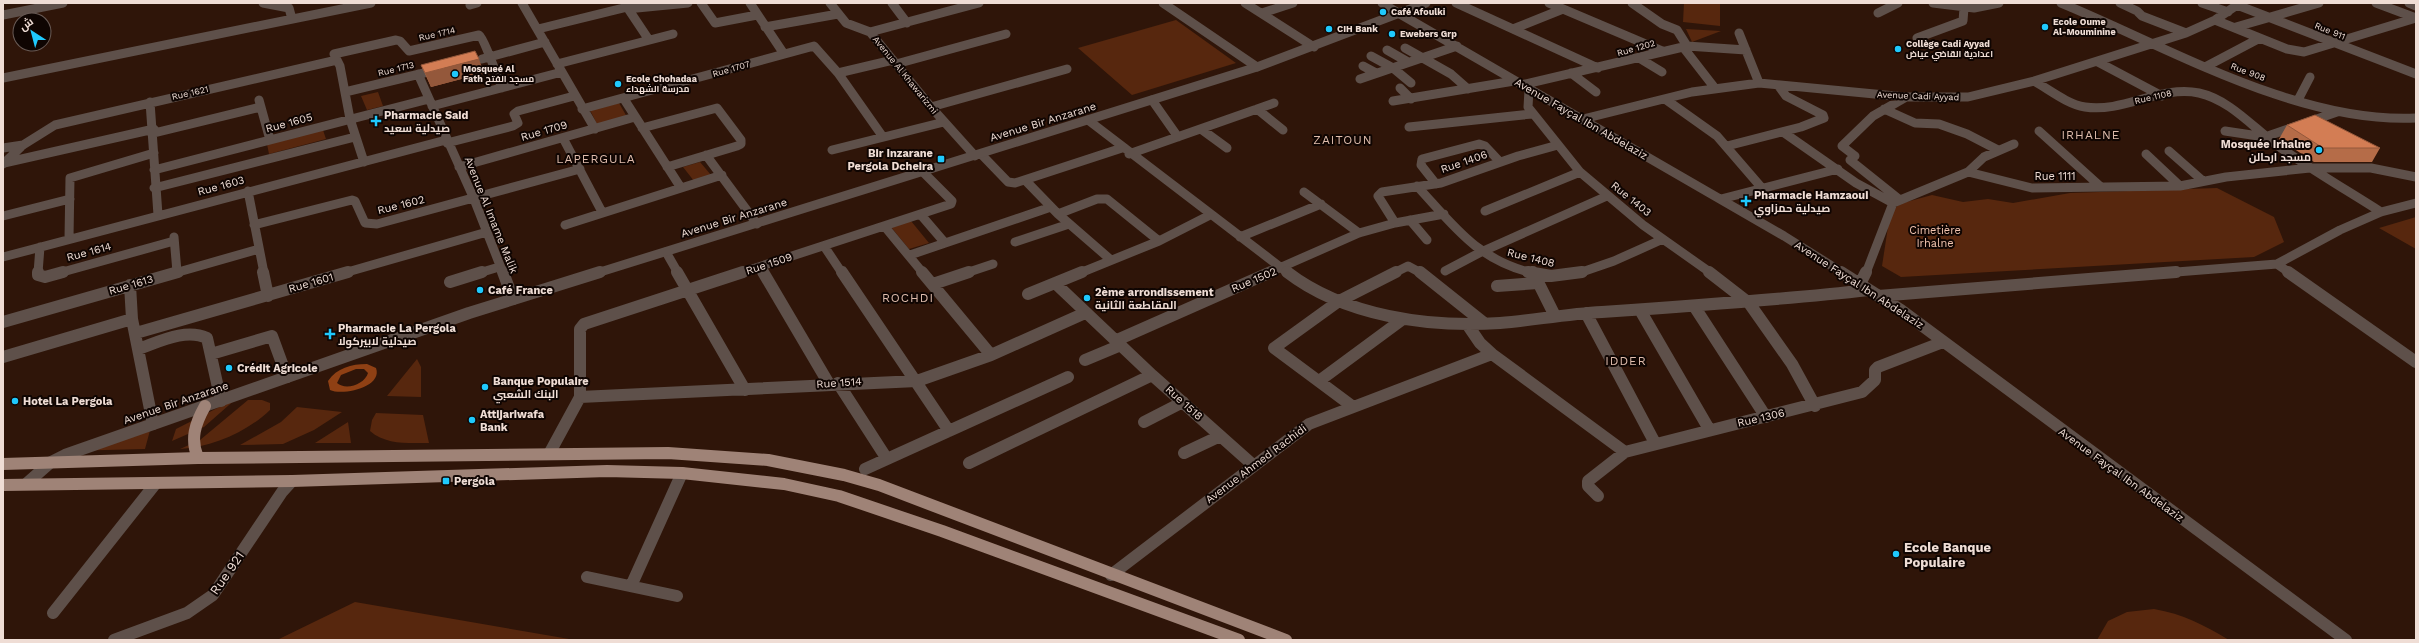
<svg xmlns="http://www.w3.org/2000/svg" width="2419" height="643" font-family="'Work Sans',Cairo,sans-serif">
<style>
.green{fill:#57270e}
.water{fill:#8f4014;fill-rule:evenodd}
.lines{fill:none;stroke-linecap:round;stroke-linejoin:round}
.minor-far1{stroke:#5e504a;stroke-width:9}
.minor{stroke:#5e504a;stroke-width:12}
.tertiary-far1{stroke:#5e504a;stroke-width:9}
.tertiary{stroke:#5e504a;stroke-width:12}
.primary{stroke:#9f8377;stroke-width:12}
.wall{fill:#b56c48}
.shaded-wall{fill:#94583b}
.building{fill:#d37d54;stroke:#94583b}
.poi-dot{fill:#1fc9fd;stroke:#0f0502;stroke-width:1.5}
.labels{text-anchor:middle;dominant-baseline:central;stroke-width:4;stroke-linejoin:round;paint-order:stroke}
.far-poi-label{font-size:9px;font-weight:bold;fill:#efddd5;stroke:#0f0502;text-anchor:start}
.far-street-label{font-size:9px;fill:#efddd5;stroke:#0f0502}
.poi-label{font-size:11px;font-weight:bold;fill:#efddd5;stroke:#0f0502;text-anchor:start}
.street-label{font-size:11px;fill:#efddd5;stroke:#0f0502}
.park-label{font-size:11px;fill:#f2c4af;stroke:#0f0502}
.neighbourhood-label{font-size:12px;letter-spacing:1px;fill:#e0bdad;stroke:#0f0502}
.near-poi-label{font-size:13px;font-weight:bold;fill:#efddd5;stroke:#0f0502;text-anchor:start}
.near-street-label{font-size:13px;fill:#efddd5;stroke:#0f0502}
</style>
<rect width="100%" height="100%" fill="#2f1509"/>
<!-- green -->
<path class="green" d="M1684,3H1720V26L1683,22Z
M1176,20L1236,63L1132,95L1078,48Z
M1686,29L1721,31L1692,42Z
M378,92L383,106L367,110L361,96Z
M619,103L627,117L597,124L590,110Z
M323,130L326,139L269,154L267,144Z
M700,162L711,175L694,181L683,167Z
M2217,188L2274,217L2284,242L2254,257L1901,277L1882,266L1890,214L1899,204L1932,195L1963,202L1988,199L2013,203L2070,193Z
M2416,217V249L2379,228Z
M911,221L929,243L909,249L891,227Z
M417,359L421,367V397L387,396Z
M237,398L204,427L172,441L176,429Z
M248,400H262L270,403V410C247,432 212,447 180,449L200,440Z
M297,407L342,412L314,430L283,444L240,445L281,422Z
M376,413L423,415L429,443C408,443 386,445 370,431L372,420Z
M348,422L351,443H315Z
M152,423L145,449L67,451Z
M355,602L575,640H277Z
M2154,609C2183,614 2204,625 2229,640H2097L2108,621L2127,612Z"/>
<!-- water -->
<path class="water" d="M367,364L376,368C383,387 343,396 330,390L328,381C337,368 351,364 367,364ZM356,369H364L368,373C365,384 346,391 337,383L341,375Z"/>
<g class="lines">
<!-- minor-far1 -->
<path class="minor-far1" d="M263,3L289,8L292,19
M522,3L595,129
M701,3L715,23L757,15
M750,3L784,54
M830,3L846,23L870,32L931,107L975,156
M892,3L907,23
M1163,3L1257,67
M1245,3L1314,47
M1456,3L1598,68
M1549,3L1662,51
M1632,3L1662,24L1677,30L1687,46
M1933,3L1974,8L1999,3
M2061,3C2168,47 2298,124 2416,118
M2120,3L2137,11L2142,16L2186,33
M2202,3L2228,12
M2376,3L2416,18
M2409,3L2416,6
M470,5L477,3
M2237,5L2416,74
M627,7L649,40
M637,8L688,3
M1262,13L1293,3
M1878,13L1898,3
M1400,14L1784,236L1843,273
M3,15L63,3
M2215,20L2287,49L2304,52L2416,18
M765,27L838,14
M2236,27L2319,3
M538,29L644,3
M1513,29L1563,9
M870,32L979,3
M1739,33L1759,83
M1917,38L1963,21L1964,8
M1687,46L1746,50
M1687,46L1683,47L1714,87
M1405,48L1451,74L1468,89
M1387,50L1408,62
M1371,56L1393,68L1411,83
M1639,58L1662,72
M482,59L545,42
M2098,62L2162,96
M557,64L673,34
M896,64L1006,34
M1363,66L1376,73
M2207,66L2260,38
M838,73L893,60
M1571,73L1596,92
M418,74L474,199L503,273
M3,78L371,3
M1360,79L1457,46
M2034,81C2050,90 2067,104 2085,107C2124,113 2160,85 2199,93C2231,100 2255,130 2281,148C2314,171 2348,191 2381,212
M1521,85L1683,47
M1400,88L1411,99
M1529,90L1528,107L1580,172L1643,225L1711,273
M345,92L424,73
M624,99L681,188
M1665,99L1717,136L1761,187
M259,100L270,140
M1152,100L1178,137
M2298,100L2310,77
M1393,101L1514,81
M150,102L158,215
M432,106L562,72
M931,107L1067,69
M582,109L814,46L838,73L883,137
M1257,109L1283,130
M1884,109L1915,123L1939,124L1967,134L1998,150
M1583,119L1692,92L1759,83L1906,97H1968L2034,81L2186,33L2215,20L2240,3
M1088,120L1288,273
M1409,127L1532,114
M642,128L717,108L741,140V144L737,146L667,167
M1201,129L1227,148
M2039,131L2101,187
M2225,131L2265,137L2337,112
M1783,132L1856,183L1893,203
M154,133L261,107
M563,138L602,212
M447,143L513,126L518,123L514,114L518,111L574,96
M1727,146L1801,127L1824,118L1823,115L1786,96L1778,85
M3,148L23,145
M832,150L944,122
M2169,151L2203,181
M981,154L1008,182L1015,183L1122,148
M1129,154L1274,103
M2146,154L2180,186
M706,155L757,224
M364,162L350,119L340,66L334,54L396,40L400,41L409,51L479,35C484,38 498,79 502,88
M4,163L154,129
M3,164L23,145L55,125L337,60
M459,167L635,117
M154,170L429,99
M1968,172L1984,157L2014,144
M1025,180L1058,214L1111,260
M1436,184L1421,165L1422,159L1479,144L1485,146L1500,162
M1417,186C1454,226 1476,259 1532,273
M154,188L355,137
M248,191L264,273
M1304,192L1359,233
M1721,199L1838,169
M1900,200L1850,160L1855,156L1842,146L1873,116L1906,97
M1485,211L1580,172
M1058,214L1097,199H1107L1159,241
M921,215L945,243
M3,216L70,199
M1410,220L1427,240
M1395,223L1378,196L1382,192L1441,183L1518,156L1558,145
M254,225L352,200L355,201L365,223L377,224L580,169
M565,225L722,175
M885,227L923,273
M174,237L177,272
M1240,237L1321,204
M69,238L70,178L154,153
M1015,242L1069,224
M824,246L842,273
M666,252L678,273
M910,255L1051,207
M3,257L446,140
M2277,264L2290,273
M760,267L764,273
M1445,271L1481,252L1607,196
M38,273L40,247
M59,273L174,241
M175,273L259,249
M344,273L487,232
M479,273L499,267
M740,273L951,204L952,201L923,172
M966,273L993,264
M1080,273L1159,241L1210,215
M1268,273L1359,233L1395,223L1444,214
M1394,273L1408,266L1421,273
M1579,273L1614,261L1663,239
M1866,273L1893,203L1968,172L2032,188L2180,186L2226,177L2310,168H2371L2416,177
M2164,273L2277,264L2340,230L2381,212L2416,203"/>
<!-- minor -->
<path class="minor" d="M38,272V275L45,277L63,272
M263,272L268,296
M503,272L513,299
M677,272L745,390
M763,272L829,384
M842,272L949,431
M922,272L991,355
M1287,272C1344,316 1429,328 1500,323C1534,320 1567,314 1602,312C1691,306 1780,300 1869,290
M1420,272L1484,323
M1528,272L1551,276L1582,272
M1533,272L1555,316
M1709,272L1749,303L1792,364L1815,406
M1841,272L1901,310L2346,640
M2288,272L2416,362
M450,282L482,272
M1055,283L1152,375L1253,465
M933,284L969,272
M1860,284L1866,272
M130,285L132,319L153,424
M1497,286L1538,283
M1028,294L1082,272
M1878,296L2176,272
M1694,306L1766,417
M1640,310L1709,429
M1586,313L1655,443
M3,322L178,272
M1467,324L1480,343L1492,354L1625,452
M136,333L348,272
M1117,340L1271,272
M138,349C159,342 185,328 207,338L221,401
M211,354L272,336L287,377
M3,357L132,319
M1085,360L1121,345
M1319,381L1403,319
M838,383L887,459
M580,397L917,381L991,355L1085,313
M1352,406L1274,348L1339,301L1396,272
M1144,422L1183,402
M1184,453L1220,436
M549,454L580,397V329L584,324L743,272
M969,463L1152,375
M865,469L1068,377
M1598,496L1588,486V481L1625,452L1862,392L1875,380V370L1878,367L1943,342
M1111,575L1309,424L1492,354
M587,577L677,596
M631,586L682,473
M53,613L156,483
M114,640L187,613L213,595L282,492L292,481"/>
<!-- tertiary-far1 -->
<path class="tertiary-far1" d="M1382,3L1400,14
M597,273L1257,67L1426,3"/>
<!-- tertiary -->
<path class="tertiary" d="M26,484L51,462L65,455L469,313L600,272"/>
<!-- primary -->
<path class="primary" d="M198,458C190,439 195,424 205,406
M3,464L198,458L668,453L768,460L844,475L879,485L1286,640
M3,485L292,481L607,471L682,473L784,484L839,496L942,531L1239,640"/>
</g>
<!-- wall -->
<path class="wall" d="M421,65L484,73L431,87Z
M2287,125L2380,148L2372,162H2314L2279,139Z"/>
<!-- shaded-wall -->
<path class="shaded-wall" d="M479,59L484,73L431,87L425,73Z"/>
<!-- building -->
<path class="building" d="M475,51L479,59L425,73L421,65Z
M2315,115L2380,148H2323L2287,125Z"/>
<!-- markers -->
<g class="poi-dot">
<circle cx="1383" cy="12" r="4"/>
<circle cx="2045" cy="27" r="4"/>
<circle cx="1329" cy="29" r="4"/>
<circle cx="1392" cy="34" r="4"/>
<circle cx="1898" cy="49" r="4"/>
<circle cx="455" cy="74" r="4"/>
<circle cx="618" cy="84" r="4"/>
<path d="M374 115h4v4h4v4h-4v4h-4v-4h-4v-4h4z"/>
<circle cx="2319" cy="150" r="4"/>
<rect x="937" y="155" width="8" height="8" rx="2"/>
<path d="M1744 195h4v4h4v4h-4v4h-4v-4h-4v-4h4z"/>
<circle cx="480" cy="290" r="4"/>
<circle cx="1087" cy="298" r="4"/>
<path d="M328 328h4v4h4v4h-4v4h-4v-4h-4v-4h4z"/>
<circle cx="229" cy="368" r="4"/>
<circle cx="485" cy="387" r="4"/>
<circle cx="15" cy="401" r="4"/>
<circle cx="472" cy="420" r="4"/>
<rect x="442" y="477" width="8" height="8" rx="2"/>
<circle cx="1896" cy="554" r="4"/>
</g>
<g class="labels">
<!-- far-poi labels -->
<g class="far-poi-label">
<text x="1391" y="12">Café Afoulki</text>
<text x="2053" y="22">Ecole Oume<tspan x="2053" dy="10">Al-Mouminine</tspan></text>
<text x="1337" y="29">CIH Bank</text>
<text x="1400" y="34">Ewebers Grp</text>
<text x="1906" y="44">Collège Cadi Ayyad<tspan x="1906" dy="10">اعدادية القاضي عياض</tspan></text>
<text x="463" y="69">Mosqueé Al<tspan x="463" dy="10">Fath مسجد الفتح</tspan></text>
<text x="626" y="79">Ecole Chohadaa<tspan x="626" dy="10">مدرسة الشهداء</tspan></text>
</g>
<!-- far-street labels -->
<g class="far-street-label">
<text transform="translate(2330 31) rotate(22)">Rue 911</text>
<text transform="translate(437 34) rotate(-13)">Rue 1714</text>
<text transform="translate(1636 48) rotate(-16)">Rue 1202</text>
<text transform="translate(396 69) rotate(-14)">Rue 1713</text>
<text transform="translate(731 69) rotate(-16)">Rue 1707</text>
<text transform="translate(2248 72) rotate(21)">Rue 908</text>
<text transform="translate(905 75) rotate(51)">Avenue Al Khawarizmi</text>
<text transform="translate(190 93) rotate(-13)">Rue 1621</text>
<text transform="translate(1918 96) rotate(2)">Avenue Cadi Ayyad</text>
<text transform="translate(2153 97) rotate(-13)">Rue 1108</text>
</g>
<!-- poi labels -->
<g class="poi-label">
<text x="384" y="115">Pharmacie Said<tspan x="384" dy="13">صيدلية سعيد</tspan></text>
<text x="2311" y="144" text-anchor="end">Mosquée Irhalne<tspan x="2311" dy="13">مسجد ارحالن</tspan></text>
<text x="933" y="153" text-anchor="end">Bir Inzarane<tspan x="933" dy="13">Pergola Dcheira</tspan></text>
<text x="1754" y="195">Pharmacie Hamzaoui<tspan x="1754" dy="13">صيدلية حمزاوي</tspan></text>
<text x="488" y="290">Café France</text>
<text x="1095" y="292">2ème arrondissement<tspan x="1095" dy="13">المقاطعة الثانية</tspan></text>
<text x="338" y="328">Pharmacie La Pergola<tspan x="338" dy="13">صيدلية لابيركولا</tspan></text>
<text x="237" y="368">Crédit Agricole</text>
<text x="493" y="381">Banque Populaire<tspan x="493" dy="13">البنك الشعبي</tspan></text>
<text x="23" y="401">Hotel La Pergola</text>
<text x="480" y="414">Attijariwafa<tspan x="480" dy="13">Bank</tspan></text>
<text x="454" y="481">Pergola</text>
</g>
<!-- street labels -->
<g class="street-label">
<text transform="translate(1581 119) rotate(30)">Avenue Fayçal Ibn Abdelaziz</text>
<text transform="translate(1043 122) rotate(-17)">Avenue Bir Anzarane</text>
<text transform="translate(289 123) rotate(-15)">Rue 1605</text>
<text transform="translate(544 131) rotate(-16)">Rue 1709</text>
<text transform="translate(1464 162) rotate(-19)">Rue 1406</text>
<text x="2055" y="176">Rue 1111</text>
<text transform="translate(221 186) rotate(-15)">Rue 1603</text>
<text transform="translate(1631 199) rotate(39)">Rue 1403</text>
<text transform="translate(401 205) rotate(-14)">Rue 1602</text>
<text transform="translate(491 215) rotate(68)">Avenue Al Imame Malik</text>
<text transform="translate(734 218) rotate(-17)">Avenue Bir Anzarane</text>
<text transform="translate(89 252) rotate(-15)">Rue 1614</text>
<text transform="translate(1531 258) rotate(14)">Rue 1408</text>
<text transform="translate(769 264) rotate(-18)">Rue 1509</text>
<text transform="translate(1254 280) rotate(-23)">Rue 1502</text>
<text transform="translate(311 283) rotate(-16)">Rue 1601</text>
<text transform="translate(131 285) rotate(-16)">Rue 1613</text>
<text transform="translate(1859 285) rotate(33)">Avenue Fayçal Ibn Abdelaziz</text>
<text transform="translate(839 383) rotate(-4)">Rue 1514</text>
<text transform="translate(176 403) rotate(-19)">Avenue Bir Anzarane</text>
<text transform="translate(1184 403) rotate(42)">Rue 1518</text>
<text transform="translate(1761 418) rotate(-13)">Rue 1306</text>
<text transform="translate(1256 464) rotate(-37)">Avenue Ahmed Rachidi</text>
<text transform="translate(2121 475) rotate(36)">Avenue Fayçal Ibn Abdelaziz</text>
</g>
<!-- park labels -->
<g class="park-label">
<text x="1935" y="230">Cimetière<tspan x="1935" dy="13">Irhalne</tspan></text>
</g>
<!-- neighbourhood labels -->
<g class="neighbourhood-label">
<text x="2091" y="135">IRHALNE</text>
<text x="1343" y="140">ZAITOUN</text>
<text x="596" y="159">LAPERGULA</text>
<text x="908" y="298">ROCHDI</text>
<text x="1626" y="361">IDDER</text>
</g>
<!-- near-poi labels -->
<g class="near-poi-label">
<text x="1904" y="547">Ecole Banque<tspan x="1904" dy="15">Populaire</tspan></text>
</g>
<!-- near-street labels -->
<g class="near-street-label">
<text transform="translate(227 573) rotate(-55)">Rue 921</text>
</g>
</g>
<!-- border -->
<rect width="2419" height="643" fill="none" stroke="#efddd5" stroke-width="8"/>
<!-- north arrow -->
<g transform="translate(32 32) rotate(324)"><circle r="19" fill="#0f0502" stroke="#695b56"/>
<path d="M0-3L7 15L0 10L-7 15Z" fill="#1fc9fd"/>
<text y="-6" font-size="11" font-weight="bold" text-anchor="middle" fill="#efddd5">ش</text>
</g>
</svg>
